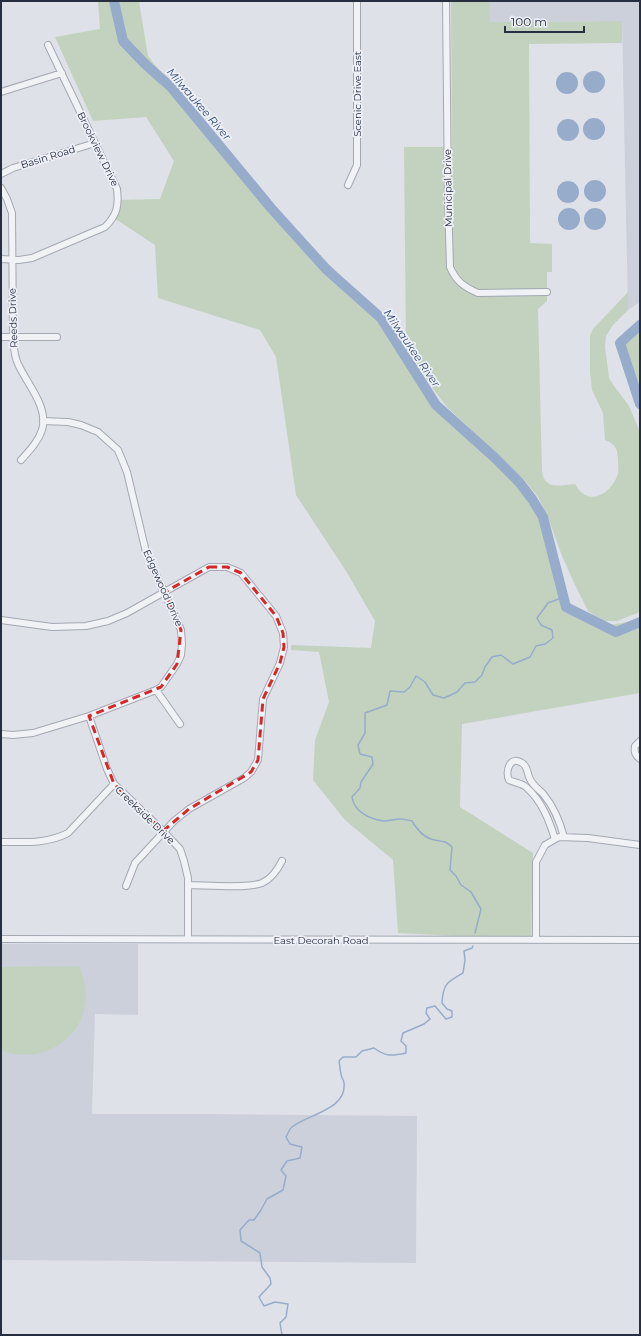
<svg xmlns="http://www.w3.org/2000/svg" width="641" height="1336" font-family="Montserrat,sans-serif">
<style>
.built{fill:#ccd0da}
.green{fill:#c2d2be}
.water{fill:#97acca}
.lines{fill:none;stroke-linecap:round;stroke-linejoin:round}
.stream{stroke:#97acca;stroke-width:1.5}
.river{stroke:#97acca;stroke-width:10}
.minor-casing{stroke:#a3a8b2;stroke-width:8}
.minor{stroke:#f1f2f6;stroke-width:6}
.marked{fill:none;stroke:#d62828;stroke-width:3;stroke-dasharray:8 5;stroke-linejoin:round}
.labels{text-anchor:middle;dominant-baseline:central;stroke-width:3.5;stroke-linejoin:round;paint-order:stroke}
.street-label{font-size:10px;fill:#262e3f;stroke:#edf0f6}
.water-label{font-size:11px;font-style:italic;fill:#2f4a74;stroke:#edf0f6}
</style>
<rect width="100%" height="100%" fill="#dee1e8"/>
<!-- built -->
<path class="built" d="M490,1H640V302L628,310L622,21L490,22Z
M1,944H138V1015L95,1014L92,1114H206L417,1116L416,1263L1,1260Z"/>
<!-- green -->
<path class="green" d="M98,1H139L148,56L240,172L381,318L436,405L494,457L519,482L532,499L543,517L566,607L610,625L640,620V693L462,724L460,807L533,853L531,940L398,933L393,860L345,820L313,780L315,740L329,702L319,652L291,650V645L371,648L375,621L346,571L296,495L276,357L260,330L158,298L155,245L114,218L118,200L160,199L174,161L146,117L93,121L55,37L100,29Z
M451,1H490V22L622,21V43L529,44L530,243L552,244V272H547V301L538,309L542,471C544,491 561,485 575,484C588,508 611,494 618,474C619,470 618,465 618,461C618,450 616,444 605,440L603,413L592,390L590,372V335L593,329L628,292V310L613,325L606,336L605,347L609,378L614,386L629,406L640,432V612L617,621H605L595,616L588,611L575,585L562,556L548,517L538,497L525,481L447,407L430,385L406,345L404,147H452Z
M640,325V404L620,343Z
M79,966C84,979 88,992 85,1006C78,1044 36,1065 1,1050V967Z"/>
<!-- water -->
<path class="water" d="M583 82a11 11 0 1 1 22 0a11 11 0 1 1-22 0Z
M556 83a11 11 0 1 1 22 0a11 11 0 1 1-22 0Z
M583 129a11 11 0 1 1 22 0a11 11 0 1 1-22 0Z
M557 130a11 11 0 1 1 22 0a11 11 0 1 1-22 0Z
M584 191a11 11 0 1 1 22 0a11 11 0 1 1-22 0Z
M557 192a11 11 0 1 1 22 0a11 11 0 1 1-22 0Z
M584 219a11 11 0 1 1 22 0a11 11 0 1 1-22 0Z
M558 219a11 11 0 1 1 22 0a11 11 0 1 1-22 0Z"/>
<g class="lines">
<!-- stream -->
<path class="stream" d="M475,933L481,909L471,892L461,885L456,876L450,870L452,847C444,839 440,842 431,839C422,836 417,829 412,821C408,820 404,819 400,819C395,819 389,821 384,821C370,819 354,812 352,797L360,788L361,782L373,764L372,757L360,754L358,745L365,733V713L387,705L390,691L404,692L410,687L416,676L425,682L433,695L444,698L457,692L465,683L475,682L482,675L485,667L492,657L501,655L513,664L530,657L536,646L545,644L553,638L552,630L541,625L537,618L548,603L564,597
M282,1335L280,1323L286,1317L288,1304L275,1302L264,1306L259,1297L271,1284L270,1278L262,1267L260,1253L241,1241L240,1230L249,1220H254L261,1210L267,1199L283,1190L286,1176L281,1170L287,1161L300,1158L302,1147L290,1144L286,1137C288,1134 289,1129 292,1127C308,1114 347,1110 344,1083C344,1080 341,1077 341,1074C340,1070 340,1066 339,1061L343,1057H356L362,1051L374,1048C386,1057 392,1056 406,1053V1046L401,1041L403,1033L424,1024L430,1019L426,1013L427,1008L435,1006L446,1019L452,1017V1011L447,1009L442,1003C443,984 447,982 463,973L465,960L464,951L472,948L473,946"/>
<!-- river -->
<path class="river" d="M114,1L123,41L146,65L171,87L271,208L326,269L381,318L436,405L494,457L519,482L532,499L543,517L566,607L616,632L640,622
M640,325L620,343L640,404"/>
<!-- minor casing -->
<g class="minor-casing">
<path id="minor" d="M446,1L448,199L450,267C456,281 464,287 478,293L547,292
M1,92L62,73
M1,174L13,168L95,143
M348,185L357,165V1
M1,188L7,199L12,213L13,337C14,347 14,356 18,364C27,384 49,407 42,430C38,442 29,451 21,460
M1,259L19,260L32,258L105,227C117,215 119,206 117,189L48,45
M1,337H57
M1,620L52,627L86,626L108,621L127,613L209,567H227L241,573L276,616L283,633L284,647L280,663L263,699L258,760L251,772L244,778L189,809L174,821L135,863L126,886
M156,690L180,724
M89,716L107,769L114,784L163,831L180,849L184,861L188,878V939
M1,734L13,735L33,733L89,716L156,690L161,687L177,664L181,655L182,644L181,630L146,552L127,472L118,450L98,432L81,425L68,422L43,421
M640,741L635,746C634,752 635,755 640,759
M555,839C549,820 542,801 526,787C521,783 515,783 509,780C505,771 510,755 522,763C528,766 527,774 530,779C533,786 540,790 544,795C554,807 560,822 564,837
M1,842C24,842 47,844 68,833L114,784
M188,885C205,885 247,889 262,883C271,879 278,869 282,861
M1,939L640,940
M536,940V862L545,845L559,837L588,838L640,845"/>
</g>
<!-- minor -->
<use href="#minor" class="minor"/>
</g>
<!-- marked area -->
<path class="marked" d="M209,567H227L241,573L276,616L283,633L284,647L280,663L263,699L258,760L251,772L189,809L163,831L114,784L89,716L161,687L177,664L181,630L165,592Z"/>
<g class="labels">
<!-- street labels -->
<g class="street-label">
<text transform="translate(357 94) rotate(-90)">Scenic Drive East</text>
<text transform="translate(98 149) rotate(64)">Brookview Drive</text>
<text transform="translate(48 157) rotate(-17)">Basin Road</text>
<text transform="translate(448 188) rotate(-91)">Municipal Drive</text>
<text transform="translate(13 318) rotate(-92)">Reeds Drive</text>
<text transform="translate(163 588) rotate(66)">Edgewood Drive</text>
<text transform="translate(145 815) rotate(44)">Creekside Drive</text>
<text x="321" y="940">East Decorah Road</text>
</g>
<!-- water labels -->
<g class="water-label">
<text transform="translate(199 104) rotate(49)">Milwaukee River</text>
<text transform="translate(412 348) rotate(56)">Milwaukee River</text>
</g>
</g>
<!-- border -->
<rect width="641" height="1336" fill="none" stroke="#262e3f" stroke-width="4"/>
<!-- scale -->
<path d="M505 26v6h79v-6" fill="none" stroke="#262e3f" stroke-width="2"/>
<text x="511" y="26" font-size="12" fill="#262e3f" stroke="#edf0f6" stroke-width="3" paint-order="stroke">100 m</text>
</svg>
